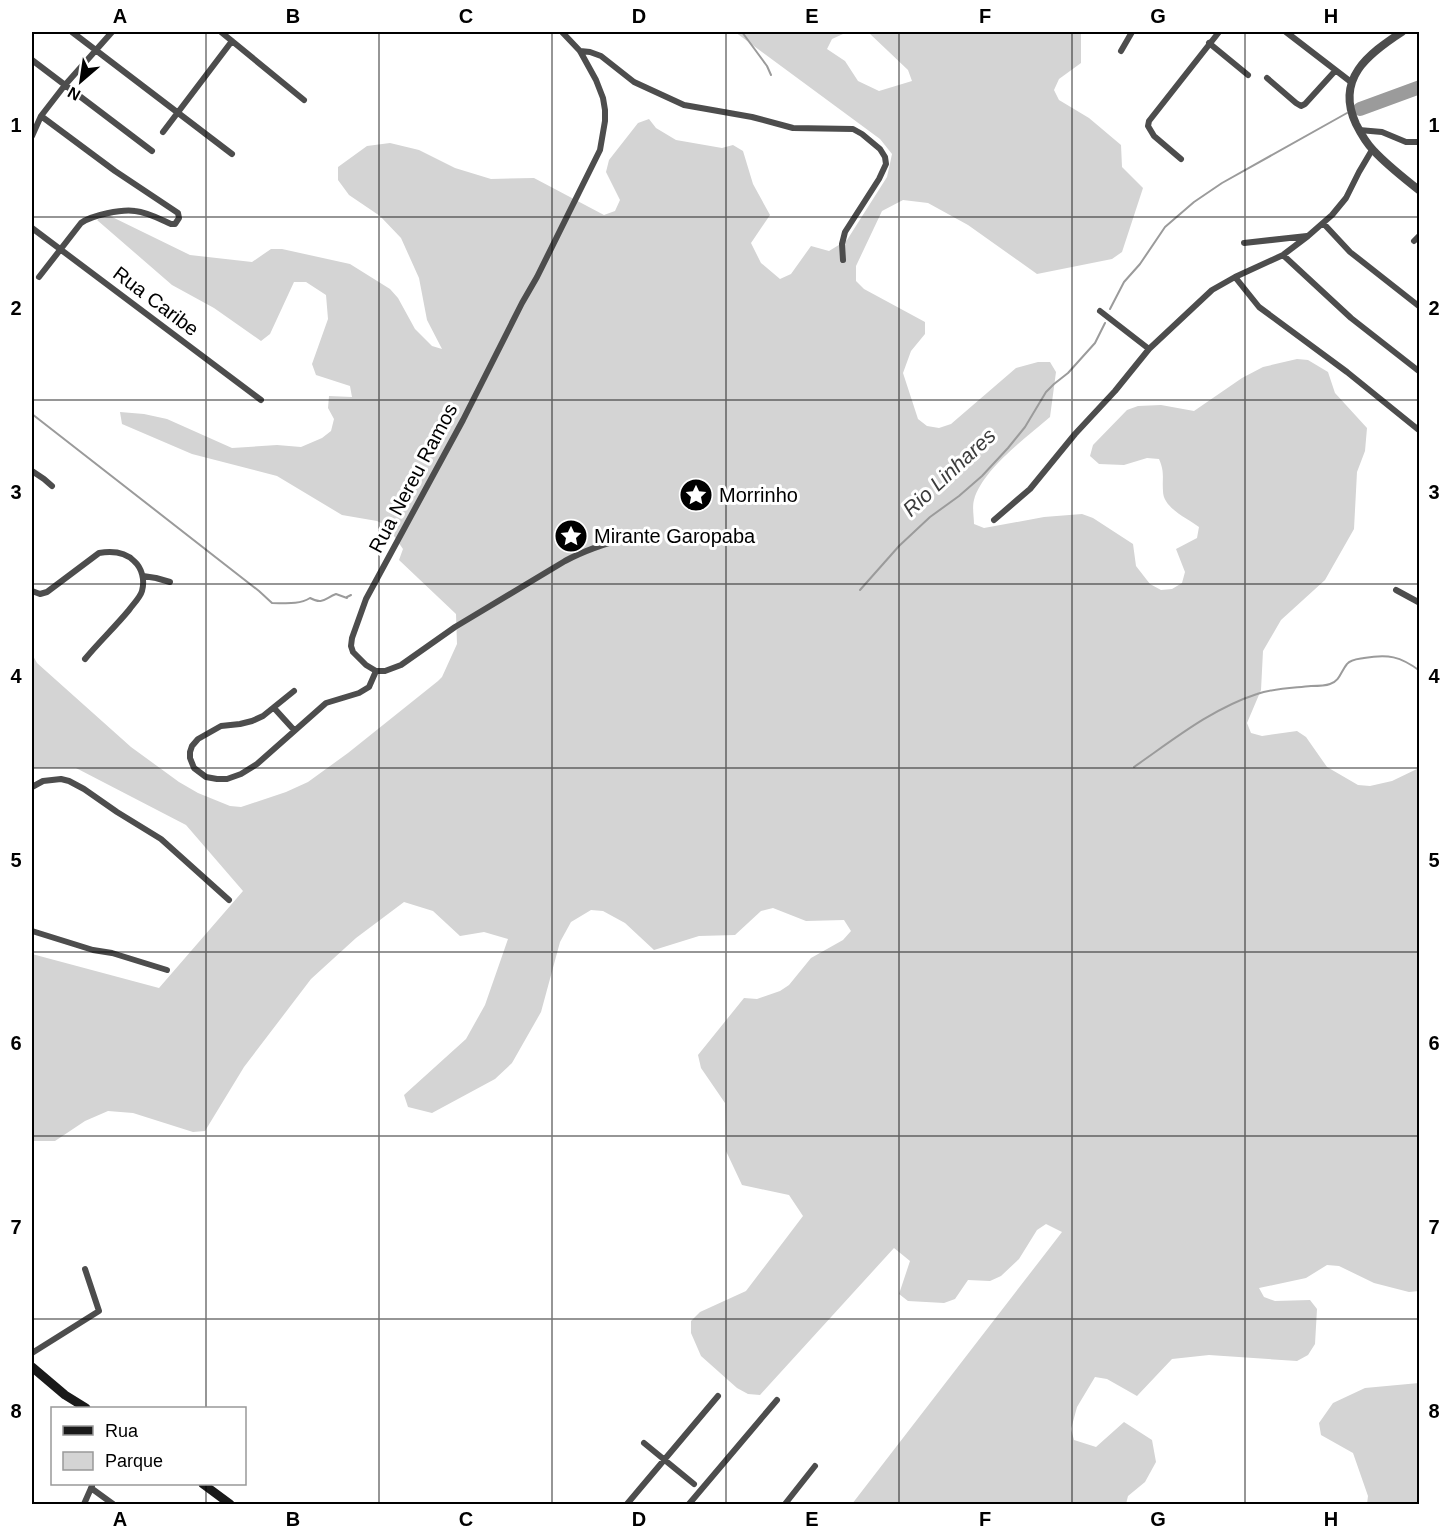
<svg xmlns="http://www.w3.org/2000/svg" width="1451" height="1536" font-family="Helvetica,sans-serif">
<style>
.green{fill:#d4d4d4}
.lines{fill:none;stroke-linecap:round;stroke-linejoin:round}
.stream{stroke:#9b9b9b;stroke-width:2}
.river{stroke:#9b9b9b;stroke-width:14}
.minor{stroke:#4d4d4d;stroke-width:6}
.tertiary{stroke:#4d4d4d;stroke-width:8}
.secondary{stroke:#1a1a1a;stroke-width:9}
.grid{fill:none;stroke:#000;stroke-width:1.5;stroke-opacity:0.55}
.labels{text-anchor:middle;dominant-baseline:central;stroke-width:6;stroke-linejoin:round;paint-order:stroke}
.street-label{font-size:20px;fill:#000;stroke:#fff}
.poi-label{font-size:20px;fill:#000;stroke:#fff;text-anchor:start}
.water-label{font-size:21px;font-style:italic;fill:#3c3c3c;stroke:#fff}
.neatline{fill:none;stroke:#000;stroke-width:2}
.grid-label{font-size:20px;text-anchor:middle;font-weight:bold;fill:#000}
</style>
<rect width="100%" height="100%" fill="#fff"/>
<!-- green -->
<path class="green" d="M735,32H842L843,34L832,39L827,49L845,61L858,81L879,91L912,81L908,70L868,32H1081V63L1059,79L1054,90L1059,100L1089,118L1121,145L1122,167L1143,188L1122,252L1112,259L1037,274L968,225L928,203L903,200L882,211L856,266V281L864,289L925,322V334L911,351L903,373L918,419L927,426L939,428L951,424L1016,368L1038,362H1050L1056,372L1050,417C1027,437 982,470 974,500C972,507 974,517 974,524L984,528L1044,517L1082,514L1093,518L1133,544L1136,566L1150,584L1161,590L1172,589L1182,583L1185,572L1176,549L1197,538L1199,527C1187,518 1163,508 1163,491C1162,477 1165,473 1159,459L1147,458L1124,465L1099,464L1090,456L1093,445L1127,410L1138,406L1161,405L1194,411L1242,378L1263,367L1297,359L1308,360L1328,372L1335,393L1367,428L1365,451L1357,472L1354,529L1325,580L1281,620L1263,651L1261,690L1247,723L1251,733L1262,736L1297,731L1306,737L1327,767L1358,785L1370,786L1392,781L1419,768V1291L1409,1292L1374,1283L1339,1266L1327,1265L1306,1278L1259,1288L1264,1297L1275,1301L1310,1300L1317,1309L1315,1344L1308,1355L1297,1361L1209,1355L1172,1359L1137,1396L1107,1379L1095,1377L1077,1407L1071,1429L1074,1440L1096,1447L1124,1422L1152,1440L1156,1462L1145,1482L1128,1496L1126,1504H852L1062,1232L1046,1224L1037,1230L1019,1259L1001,1276L990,1281L968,1280L955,1299L944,1303L908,1301L899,1294L910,1261L894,1248L760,1395L748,1394L737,1388L701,1356L691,1333V1321L700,1312L746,1291L803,1216L789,1195L742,1185L726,1151L725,1103L701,1068L698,1055L744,998L757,999L780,991L789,985L811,958L843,940L851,931L844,920L806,921L773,908L761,911L735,935L699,936L654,950L625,923L603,911L591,910L571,922L560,942L541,1012L512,1063L495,1079L432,1113L408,1107L404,1095L466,1039L485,1005L508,939L484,932L460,936L433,911L404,902L356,938L311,979L244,1067L205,1131L193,1132L133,1113L108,1111L85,1121L55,1141H32V954L159,988L243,891L186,825L76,768H32V654L37,663L131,747L179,782L198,793L230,806L241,807L286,792L308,782L348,753L438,681L442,677L457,644L456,614L399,560L403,549L387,526L377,521L342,515L277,476L192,454L122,424L120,412L144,414L167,419L232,448L277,445L301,447L322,438L331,431L334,419L328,408L329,396L352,397L350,386L316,375L312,364L328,319L326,295L306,282H294L270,334L261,341L214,308L172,285L97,220L106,214L190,255L252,262L271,249H282L350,264L390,289L398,298L415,329L432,346L442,349L427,320L419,278L401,238L380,216L349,195L338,180V167L367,146L390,143L419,150L455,168L491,179L534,178L604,215L615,211L620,200L606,172L609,160L638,123L649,119L656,128L676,140L722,148L733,145L743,151L753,184L770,215L751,243L761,263L780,279L791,274L811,246L829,251L847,240L887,177L892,154L880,139Z
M1419,1383V1504H1367L1368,1496L1353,1453L1321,1435L1319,1423L1333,1403L1365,1388Z"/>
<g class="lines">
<!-- stream -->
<path class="stream" d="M742,32L767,66L771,75
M1110,309L1124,282L1140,264L1165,227L1194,202L1222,183L1347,113
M32,414L259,591L272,603C285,603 299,605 310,598C323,605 325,598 336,594L347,598V597L351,595
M860,590L899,546L930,517L959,496L982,476L1008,448L1025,427L1046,392L1054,384L1068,373L1095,343L1105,323
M1134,767C1173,740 1211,709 1257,694C1274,688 1293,688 1311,686C1317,686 1325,686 1330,684C1340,681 1341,671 1347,664C1351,659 1358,659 1364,658C1388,654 1400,656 1420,671"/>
<!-- river -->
<path class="river" d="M1360,109L1420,87"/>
<!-- minor -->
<path class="minor" d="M72,32L232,154
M221,32L304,100
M562,32L580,51L596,80L603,98L605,110V121L600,150L537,277L522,303L463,420L366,599L352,638L351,646L353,652L366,665L376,671H385L401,665L455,627L565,561C587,549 610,542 633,536
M1286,32L1351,82
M1209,43L1248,75
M580,51L590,52L601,56L634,82L684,105L752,117L793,128L853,129L862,134L880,149L885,157L886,164L879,179L845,232L842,244L843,260
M1121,51L1132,32
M32,60L152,151
M1267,78L1296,103L1301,106L1305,104L1335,71
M1359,130L1382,132L1406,142H1420
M163,132L232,41
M32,136L41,116L65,85L112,32
M1181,159L1154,136L1148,126L1149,121L1219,32
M1323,223L1350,252L1420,307
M32,228L261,400
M1414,241L1420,235
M1244,243L1307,236
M1283,255L1351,318L1420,372
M39,277L81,223C92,215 122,209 135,211C147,212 160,219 171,224H175L179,218L178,213L115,171L41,116
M1235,277L1259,307L1347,372L1420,431
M1100,311L1149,349
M32,471L44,479L52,486
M994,520L1030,489L1075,434L1115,391L1149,349L1212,290L1235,277L1283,255L1308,236L1332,215L1346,198L1359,172L1372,150
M143,576L156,578L170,582
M1396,590L1420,603
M32,591L40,594L47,592L99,553C111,551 125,552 134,561C142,568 145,580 142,591C140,598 133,604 129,610C115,627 99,642 85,659
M294,691L263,716L252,721L240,724L221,726L198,739L192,746L190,752V758L194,768L206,777L217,779H227L241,774L257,764L326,703L359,693L369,687L376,671
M274,708L294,730
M32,787L43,781L61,779L69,781L84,789L117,812L161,839L229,900
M32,931L93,950L112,953L167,970
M32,1353L99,1311L85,1269
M644,1443L694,1484
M91,1488L113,1504
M84,1504L92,1486
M627,1504L718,1396
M689,1504L777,1400
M785,1504L815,1466"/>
<!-- tertiary -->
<path class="tertiary" d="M1402,32C1368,54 1335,79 1356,124C1361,134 1366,143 1374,151C1388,166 1404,178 1420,191"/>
<!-- secondary -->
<path class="secondary" d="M32,1367L65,1395L86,1408
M203,1484L230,1504"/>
</g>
<!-- grid -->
<path class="grid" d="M206,32V1408M379,32V1504M552,32V1504M726,32V1504M899,32V1504M1072,32V1504M1245,32V1504M32,217H1420M32,400H1420M32,584H1420M32,768H1420M32,952H1420M32,1136H1420M32,1319H1420M206,1484V1504"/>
<!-- icons -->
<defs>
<g id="sight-disc" transform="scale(1.725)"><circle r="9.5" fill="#000" stroke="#fff"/><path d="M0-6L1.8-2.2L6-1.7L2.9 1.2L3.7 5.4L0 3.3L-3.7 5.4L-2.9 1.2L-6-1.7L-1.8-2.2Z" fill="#fff"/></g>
</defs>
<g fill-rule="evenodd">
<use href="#sight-disc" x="696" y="495"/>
<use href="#sight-disc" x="571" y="536"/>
</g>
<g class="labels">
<!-- street labels -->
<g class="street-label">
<text transform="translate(156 301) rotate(37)">Rua Caribe</text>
<text transform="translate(413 478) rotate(-62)">Rua Nereu Ramos</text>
</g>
<!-- poi labels -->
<g class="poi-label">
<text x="719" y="495">Morrinho</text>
<text x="594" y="536">Mirante Garopaba</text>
</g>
<!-- water labels -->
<g class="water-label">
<text transform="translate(949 472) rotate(-43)">Rio Linhares</text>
</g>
</g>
<!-- border -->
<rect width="1451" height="1536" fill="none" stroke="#ffffff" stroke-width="66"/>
<!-- legend -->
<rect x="51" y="1407" width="195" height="78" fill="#ffffff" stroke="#999999" stroke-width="1.5"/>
<rect x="63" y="1426" width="30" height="9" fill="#1a1a1a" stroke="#999999" stroke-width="1.5"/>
<text x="105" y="1437" font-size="18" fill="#000000">Rua</text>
<rect x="63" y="1452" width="30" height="18" fill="#d4d4d4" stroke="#999999" stroke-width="1.5"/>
<text x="105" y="1467" font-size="18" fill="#000000">Parque</text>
<!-- north arrow -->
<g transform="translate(81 81) rotate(209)" stroke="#ffffff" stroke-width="4.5" paint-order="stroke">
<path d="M0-4.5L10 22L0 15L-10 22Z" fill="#000000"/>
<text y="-9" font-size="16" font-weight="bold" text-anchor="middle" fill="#000000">N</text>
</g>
<rect x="33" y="33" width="1385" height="1470" class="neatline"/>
<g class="grid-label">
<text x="120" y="23">A</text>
<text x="293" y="23">B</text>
<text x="466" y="23">C</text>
<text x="639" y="23">D</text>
<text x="812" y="23">E</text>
<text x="985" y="23">F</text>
<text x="1158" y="23">G</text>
<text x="1331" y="23">H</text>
<text x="16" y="132">1</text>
<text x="1434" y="132">1</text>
<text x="16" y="315">2</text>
<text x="1434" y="315">2</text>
<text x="16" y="499">3</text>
<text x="1434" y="499">3</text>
<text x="16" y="683">4</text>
<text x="1434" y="683">4</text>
<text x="16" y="867">5</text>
<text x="1434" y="867">5</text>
<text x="16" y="1050">6</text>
<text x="1434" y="1050">6</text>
<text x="16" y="1234">7</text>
<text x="1434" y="1234">7</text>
<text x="16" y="1418">8</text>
<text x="1434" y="1418">8</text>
<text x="120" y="1526">A</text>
<text x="293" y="1526">B</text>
<text x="466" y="1526">C</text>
<text x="639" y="1526">D</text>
<text x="812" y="1526">E</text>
<text x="985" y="1526">F</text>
<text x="1158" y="1526">G</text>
<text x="1331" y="1526">H</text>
</g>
</svg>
